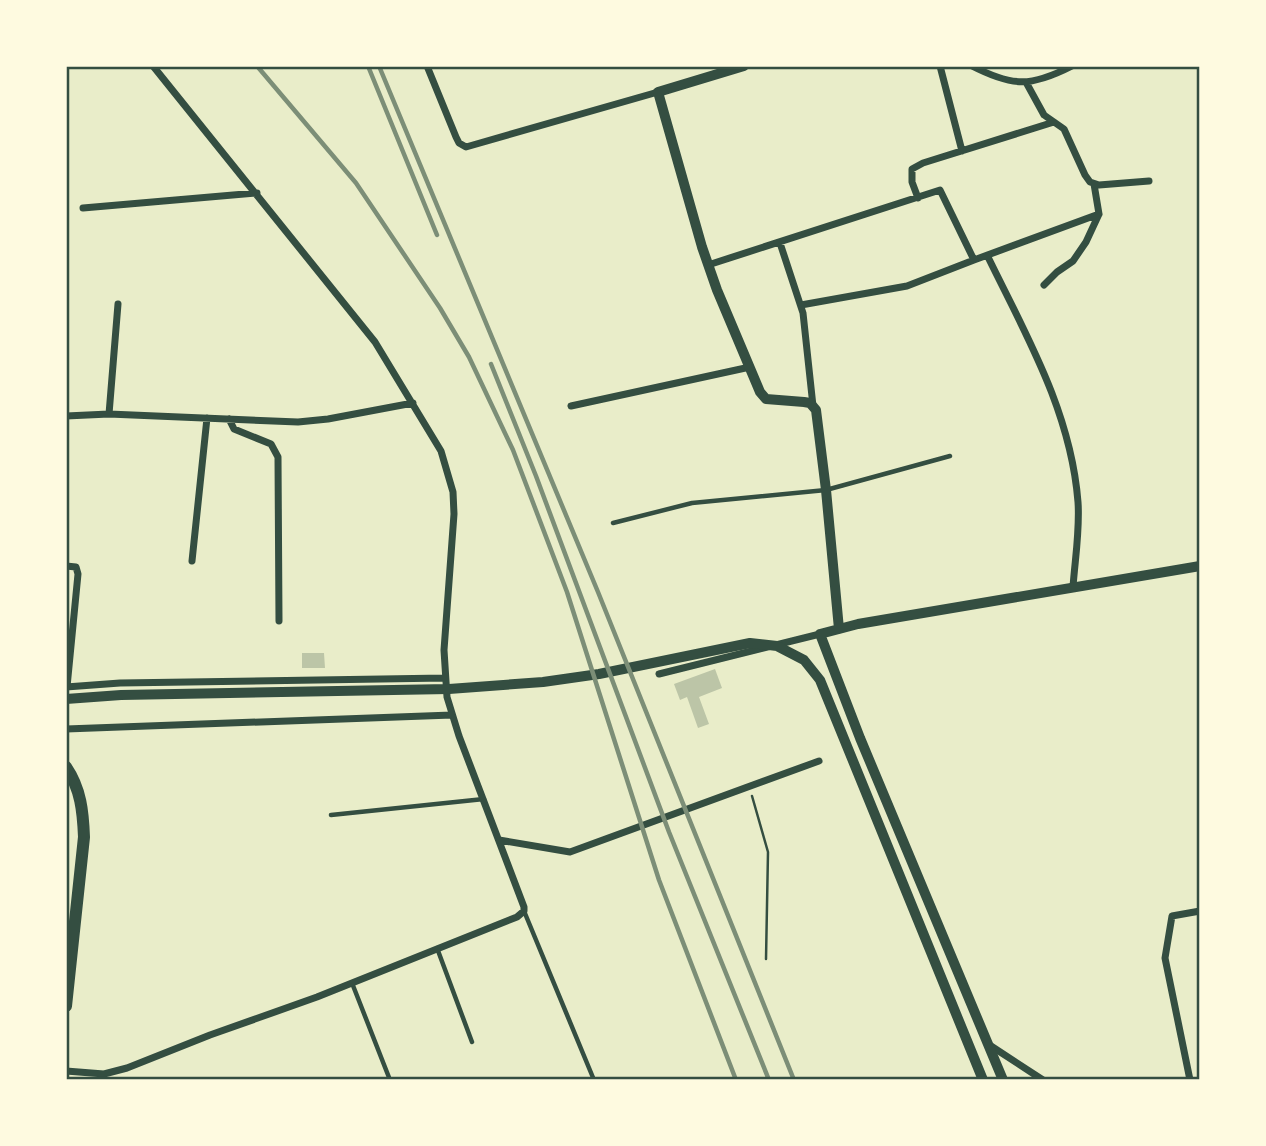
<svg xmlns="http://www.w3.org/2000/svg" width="1266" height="1146" font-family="Raleway,sans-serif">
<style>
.building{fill:#bcc5a7}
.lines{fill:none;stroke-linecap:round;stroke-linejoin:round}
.path{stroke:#344e41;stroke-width:2.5}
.service{stroke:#344e41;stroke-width:4.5}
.minor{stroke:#344e41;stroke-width:7}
.tertiary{stroke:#344e41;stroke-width:10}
.secondary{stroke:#344e41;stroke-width:10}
.primary{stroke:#344e41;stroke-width:12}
.rail{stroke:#7c8e77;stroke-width:4.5}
.neatline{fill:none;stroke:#344e41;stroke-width:2.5}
</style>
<rect width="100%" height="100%" fill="#e9edc9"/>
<!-- building -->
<path class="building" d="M302,653H324L325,668H302Z
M715,669L722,688L699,697L709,724L698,728L687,697L680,700L674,684Z"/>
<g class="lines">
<!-- path -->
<path class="path" d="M752,796L768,852L766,959"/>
<!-- service -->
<path class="service" d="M613,523L692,503L826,490L950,456
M331,815L484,799
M524,911L594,1080
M437,948L472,1042
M352,983L390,1080"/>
<!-- minor -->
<path class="minor" d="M427,66L456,137L459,143L466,147L658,92
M940,66L962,151
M972,66C1013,87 1031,87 1072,66
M1027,84L1044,115L1064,129L1085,175L1090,182L1099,185L1149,181
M918,198L912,182V169L923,163L1054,122
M83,208L257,193
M780,243L803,313L813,406
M988,257C1026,335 1071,412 1078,502C1080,530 1075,559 1073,587
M708,265L940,190L974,260L1099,214
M1044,285L1057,272L1073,261L1086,242L1099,214L1094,184
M801,305L907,286L974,260
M571,406L750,367
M109,414L118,304
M66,416L109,414L298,422L328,419L413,403
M229,419L234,429L271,444L278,457L279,621
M192,561L207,418
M66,566L76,567L78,574L67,687
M659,674L820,634
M66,687L120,683L445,678
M66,729L452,715
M499,840L570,852L819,761
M991,1046L1043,1080
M66,1071L104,1074L127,1068L210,1035L317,997L517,917L524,911V907L459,736L447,697L444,650L454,514L453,492L441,451L375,342L153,66
M1190,1080L1165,958L1172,916L1200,911"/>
<!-- tertiary -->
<path class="tertiary" d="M744,66L658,92L702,247L717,290L760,392L766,399L804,402L810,403L816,410L826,490L839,629
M1003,1080L860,738L820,634L858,624L1200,566"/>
<!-- secondary -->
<path class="secondary" d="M66,699L121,695L449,689L543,682L599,674L750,643L777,646L804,660L820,680L983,1080"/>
<!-- primary -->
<path class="primary" d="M66,767C81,789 83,812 84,837L66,1006"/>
<!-- rail -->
<path class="rail" d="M257,66L356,183L440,308L469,357L513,450L567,592L659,880L736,1080
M368,66L437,235
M379,66L598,592L794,1080
M491,364L536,476L669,832L769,1080"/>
</g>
<!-- border -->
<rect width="1266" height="1146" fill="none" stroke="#fefae0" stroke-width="136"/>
<rect x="68" y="68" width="1130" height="1010" class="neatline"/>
</svg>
